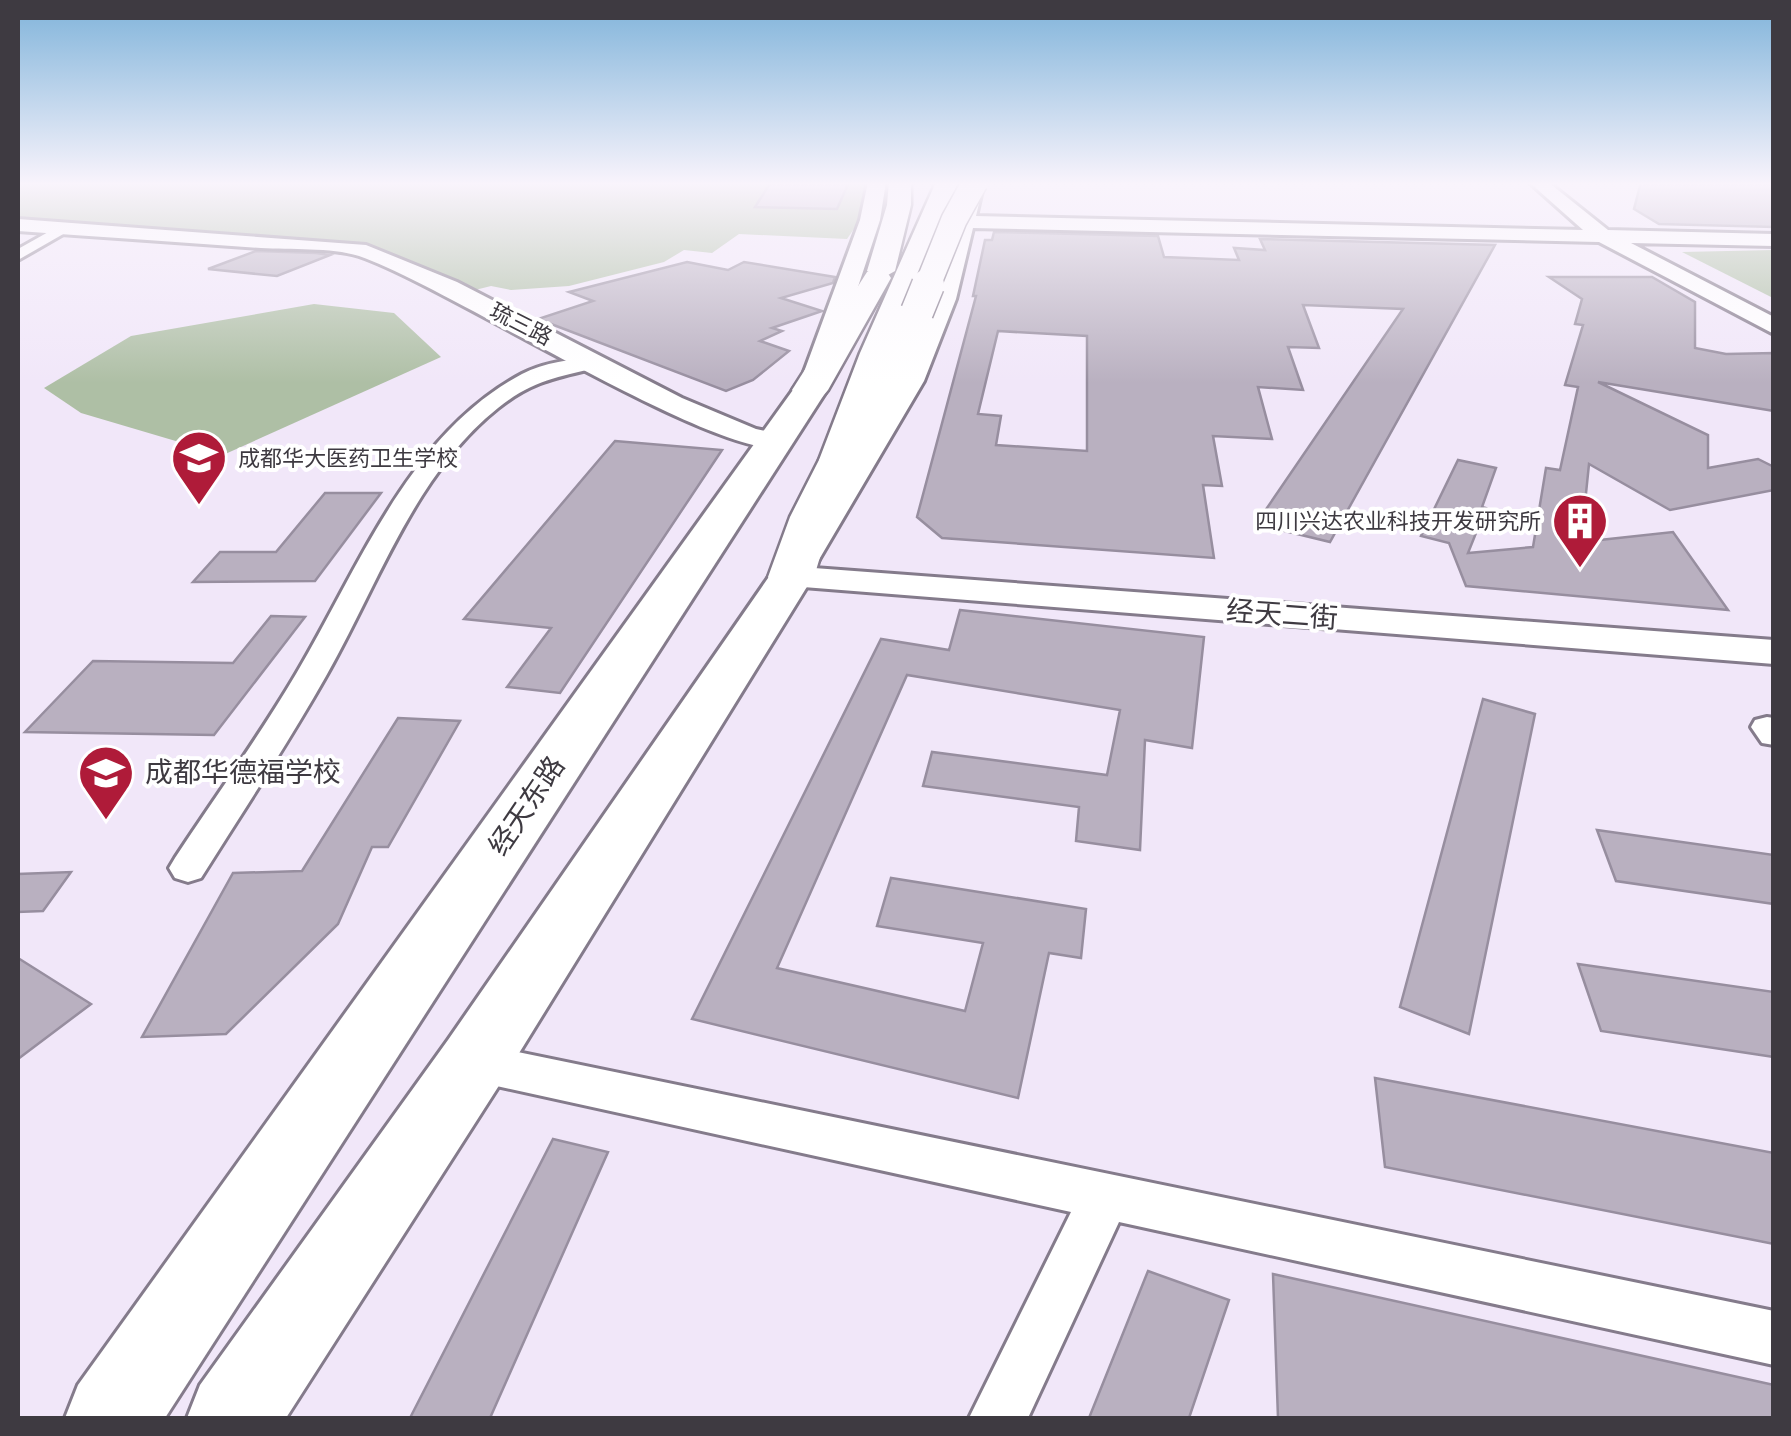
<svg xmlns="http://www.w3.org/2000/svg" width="1791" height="1436" font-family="Signika,'Noto Sans SC',sans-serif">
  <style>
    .green { fill: #aebfa5 }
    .building { fill: #b9b0c0; stroke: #978e9f; stroke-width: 2.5; fill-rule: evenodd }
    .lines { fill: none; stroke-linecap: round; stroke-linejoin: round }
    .minor-casing { stroke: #847b8b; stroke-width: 6 }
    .tertiary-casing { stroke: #847b8b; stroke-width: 6 }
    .primary-casing { stroke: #847b8b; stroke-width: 6 }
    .trunk-casing { stroke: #847b8b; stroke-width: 5 }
    .motorway-casing { stroke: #847b8b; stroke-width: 5 }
    .minor { fill: #fff; fill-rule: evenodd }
    .tertiary { fill: #fff; fill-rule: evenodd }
    .primary { fill: #fff; fill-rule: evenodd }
    .trunk { fill: #fff; fill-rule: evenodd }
    .motorway { fill: #fff; fill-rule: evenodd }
    .motorway-bridge-far1-casing { stroke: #847b8b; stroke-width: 28; stroke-linecap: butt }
    .motorway-bridge-casing { stroke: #847b8b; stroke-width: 35; stroke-linecap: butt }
    .motorway-bridge-far1 { stroke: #fff; stroke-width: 25 }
    .motorway-bridge { stroke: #fff; stroke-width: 32 }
    .labels { text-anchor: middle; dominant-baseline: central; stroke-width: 8; stroke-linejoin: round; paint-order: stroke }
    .far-street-label { font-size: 22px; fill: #3e3a41; stroke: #fff }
    .far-poi-label { font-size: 22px; fill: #3e3a41; stroke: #fff; text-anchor: start }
    .street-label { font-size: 28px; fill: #3e3a41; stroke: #fff }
    .poi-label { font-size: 28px; fill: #3e3a41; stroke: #fff; text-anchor: start }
  </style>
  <rect width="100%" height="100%" fill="#f1e7f9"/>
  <g class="green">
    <path d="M18 182H886L847 239 739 234 712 253 684 250 664 262 569 286 511 290 491 286 471 291 379 248 18 222Z"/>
    <path d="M1773 250V298L1682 252Z"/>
    <path d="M314 304 394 313 441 357 223 455 81 413 44 388 131 336Z"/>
  </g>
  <g class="building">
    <path d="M771 182H849L837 209 755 207Z"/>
    <path d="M1641 182H1774V227L1659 224 1634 209Z"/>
    <path d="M994 232 1158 236 1164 257 1239 260 1234 248 1265 250 1260 239 1495 245 1330 542 1256 524 1403 309 1303 305 1319 348 1288 347 1303 390 1258 387 1272 439 1213 436 1222 486 1203 485 1214 558 942 538 917 517 976 296H973L985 240H992ZM998 331 1087 336V451L996 445 1001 416 978 414Z"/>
    <path d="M256 251 316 253 330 255 277 276 208 269Z"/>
    <path d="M687 262 728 270 744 262 835 277 833 283 781 298 822 311 772 328 782 331 760 341 789 351 753 380 726 391 538 319 593 301 569 292Z"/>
    <path d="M1549 277H1652L1695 302V348L1726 354 1774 353V411L1598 382 1708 435V468L1758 459 1774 467V490L1670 510 1589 464 1581 542 1673 532 1728 610 1466 586 1449 543 1421 536 1458 460 1496 468 1482 507 1486 508 1468 553 1533 547 1546 468 1560 470 1578 387 1565 385 1583 325 1575 324 1582 299Z"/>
    <path d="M615 441 722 450 560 693 507 687 551 628 464 619Z"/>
    <path d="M325 493H381L315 581 193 582 220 552H276Z"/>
    <path d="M960 610 1204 637 1192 748 1145 740 1140 850 1076 841 1079 807 923 786 932 752 1107 775 1120 710 907 675 777 968 965 1011 983 943 877 926 891 878 1086 909 1081 958 1049 953 1018 1098 692 1019 881 639 949 650Z"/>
    <path d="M271 616 305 617 214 735 25 732 93 661 233 663Z"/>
    <path d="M1483 699 1535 714 1469 1034 1400 1007Z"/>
    <path d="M398 718 460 721 388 847H372L338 924 226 1034 142 1037 233 873 302 871Z"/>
    <path d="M1597 830 1774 855V904L1616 881Z"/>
    <path d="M71 872 43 911 18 912V874Z"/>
    <path d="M18 958 91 1004 18 1059Z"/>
    <path d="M1578 964 1774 992V1057L1601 1031Z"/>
    <path d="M1375 1078 1774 1153V1244L1385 1167Z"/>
    <path d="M553 1139 608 1152 490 1418H410Z"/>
    <path d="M1148 1271 1229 1300 1189 1418H1089Z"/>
    <path d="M1273 1274 1774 1385V1418H1278Z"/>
  </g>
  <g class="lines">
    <g class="minor-casing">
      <g id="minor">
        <path d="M59 226 72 229 18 260V249Z"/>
        <path d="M596 356 606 362 603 366C560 377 534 379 498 408 414 475 378 585 326 676 287 745 243 811 201 878L188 882 175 878 169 868 175 858C215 797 259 737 296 674 359 568 408 435 522 374 544 362 572 360 596 356Z"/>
        <path d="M1767 717 1774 718V745L1762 743 1751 727 1755 720Z"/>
        <path d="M474 1043 1774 1311V1365L1119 1222 1028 1418H969L1071 1212 474 1081 458 1076 452 1062 458 1048Z"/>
      </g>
    </g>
    <g class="tertiary-casing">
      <g id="tertiary">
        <path d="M868 182H886L880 220 830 372 817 380 808 378 804 372 860 220Z"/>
        <path d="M966 182H984L976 216 1583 230 1529 182H1548L1608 230 1774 234V246L1631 243 1774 317V334L1599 242 973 228 956 299 924 381 814 568 1774 640V664L778 585 773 577 898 381 934 299Z"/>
        <path d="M18 219 366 245 457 282 682 398 756 429 785 435 790 441 785 447C721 463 445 285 359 256 330 247 291 250 261 248 180 242 99 237 18 231Z"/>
      </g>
    </g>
    <g class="primary-casing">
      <g id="primary">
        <path d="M810 380 822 383 827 390 165 1418H65L78 1385 798 383Z"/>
        <path d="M791 564 807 568 813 577 500 1084 286 1418H187L200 1385 448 1040 775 568Z"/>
      </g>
    </g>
    <g class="trunk-casing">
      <g id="trunk">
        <path d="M936 182H958L892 353 859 460 832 517 814 577 807 587 791 591 775 587 768 577 790 517 819 460 860 353Z"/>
        <path d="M877 269 887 272 891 278 828 390 822 397 810 401 798 397 792 390 867 272Z"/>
      </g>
    </g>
    <g class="motorway-casing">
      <g id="motorway">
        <path d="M889 182H911V205L895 271 881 279 867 271 887 205Z"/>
        <path d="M917 303 928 306 932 312 906 378 853 468 839 472 825 468 819 460 872 378 902 312 906 306Z"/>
      </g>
    </g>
    <use href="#minor" class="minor"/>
    <use href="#tertiary" class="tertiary"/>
    <use href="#primary" class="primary"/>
    <use href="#trunk" class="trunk"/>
    <use href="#motorway" class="motorway"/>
    <g class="motorway-bridge-far1-casing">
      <path id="motorway-bridge-far1" d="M927 287 954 220 975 182"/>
    </g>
    <g class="motorway-bridge-casing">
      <path id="motorway-bridge" d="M917 312 928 285"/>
    </g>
    <use href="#motorway-bridge-far1" class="motorway-bridge-far1"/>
    <use href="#motorway-bridge" class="motorway-bridge"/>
  </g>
  <linearGradient id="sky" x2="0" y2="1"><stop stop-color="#7fb3da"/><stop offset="0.48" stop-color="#f9f4fc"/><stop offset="1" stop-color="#f9f4fc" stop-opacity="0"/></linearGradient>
  <rect width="1791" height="383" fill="url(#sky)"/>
  <defs>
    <g id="university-pin" transform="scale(2.875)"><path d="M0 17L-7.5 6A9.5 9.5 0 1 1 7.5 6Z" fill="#af1b39" stroke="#fff"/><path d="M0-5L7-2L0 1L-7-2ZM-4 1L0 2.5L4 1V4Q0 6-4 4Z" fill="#fff"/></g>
    <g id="building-pin" transform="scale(2.875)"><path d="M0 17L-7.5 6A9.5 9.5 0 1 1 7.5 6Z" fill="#af1b39" stroke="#fff"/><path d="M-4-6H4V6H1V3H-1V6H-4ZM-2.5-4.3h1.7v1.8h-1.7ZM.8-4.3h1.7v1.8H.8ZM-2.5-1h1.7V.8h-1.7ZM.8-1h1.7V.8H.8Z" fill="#fff"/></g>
    <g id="school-pin" transform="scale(2.875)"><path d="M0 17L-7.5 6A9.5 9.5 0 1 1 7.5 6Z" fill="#af1b39" stroke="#fff"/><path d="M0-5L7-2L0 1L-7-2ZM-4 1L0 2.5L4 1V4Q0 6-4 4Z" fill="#fff"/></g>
  </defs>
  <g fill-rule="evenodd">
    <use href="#university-pin" x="199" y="458"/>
    <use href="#building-pin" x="1580" y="521"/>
    <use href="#school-pin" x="106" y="773"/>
  </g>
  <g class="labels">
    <g class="far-street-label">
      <text transform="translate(521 324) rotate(27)">琉三路</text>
    </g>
    <g class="far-poi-label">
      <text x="238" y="458">成都华大医药卫生学校</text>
      <text x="1541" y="521" text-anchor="end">四川兴达农业科技开发研究所</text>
    </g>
    <g class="street-label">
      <text transform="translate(1282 615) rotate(4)">经天二街</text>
      <text transform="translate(527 806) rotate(-56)">经天东路</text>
    </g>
    <g class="poi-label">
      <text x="145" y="773">成都华德福学校</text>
    </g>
  </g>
  <rect width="1791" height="1436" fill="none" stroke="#3e3a41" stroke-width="40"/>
</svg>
